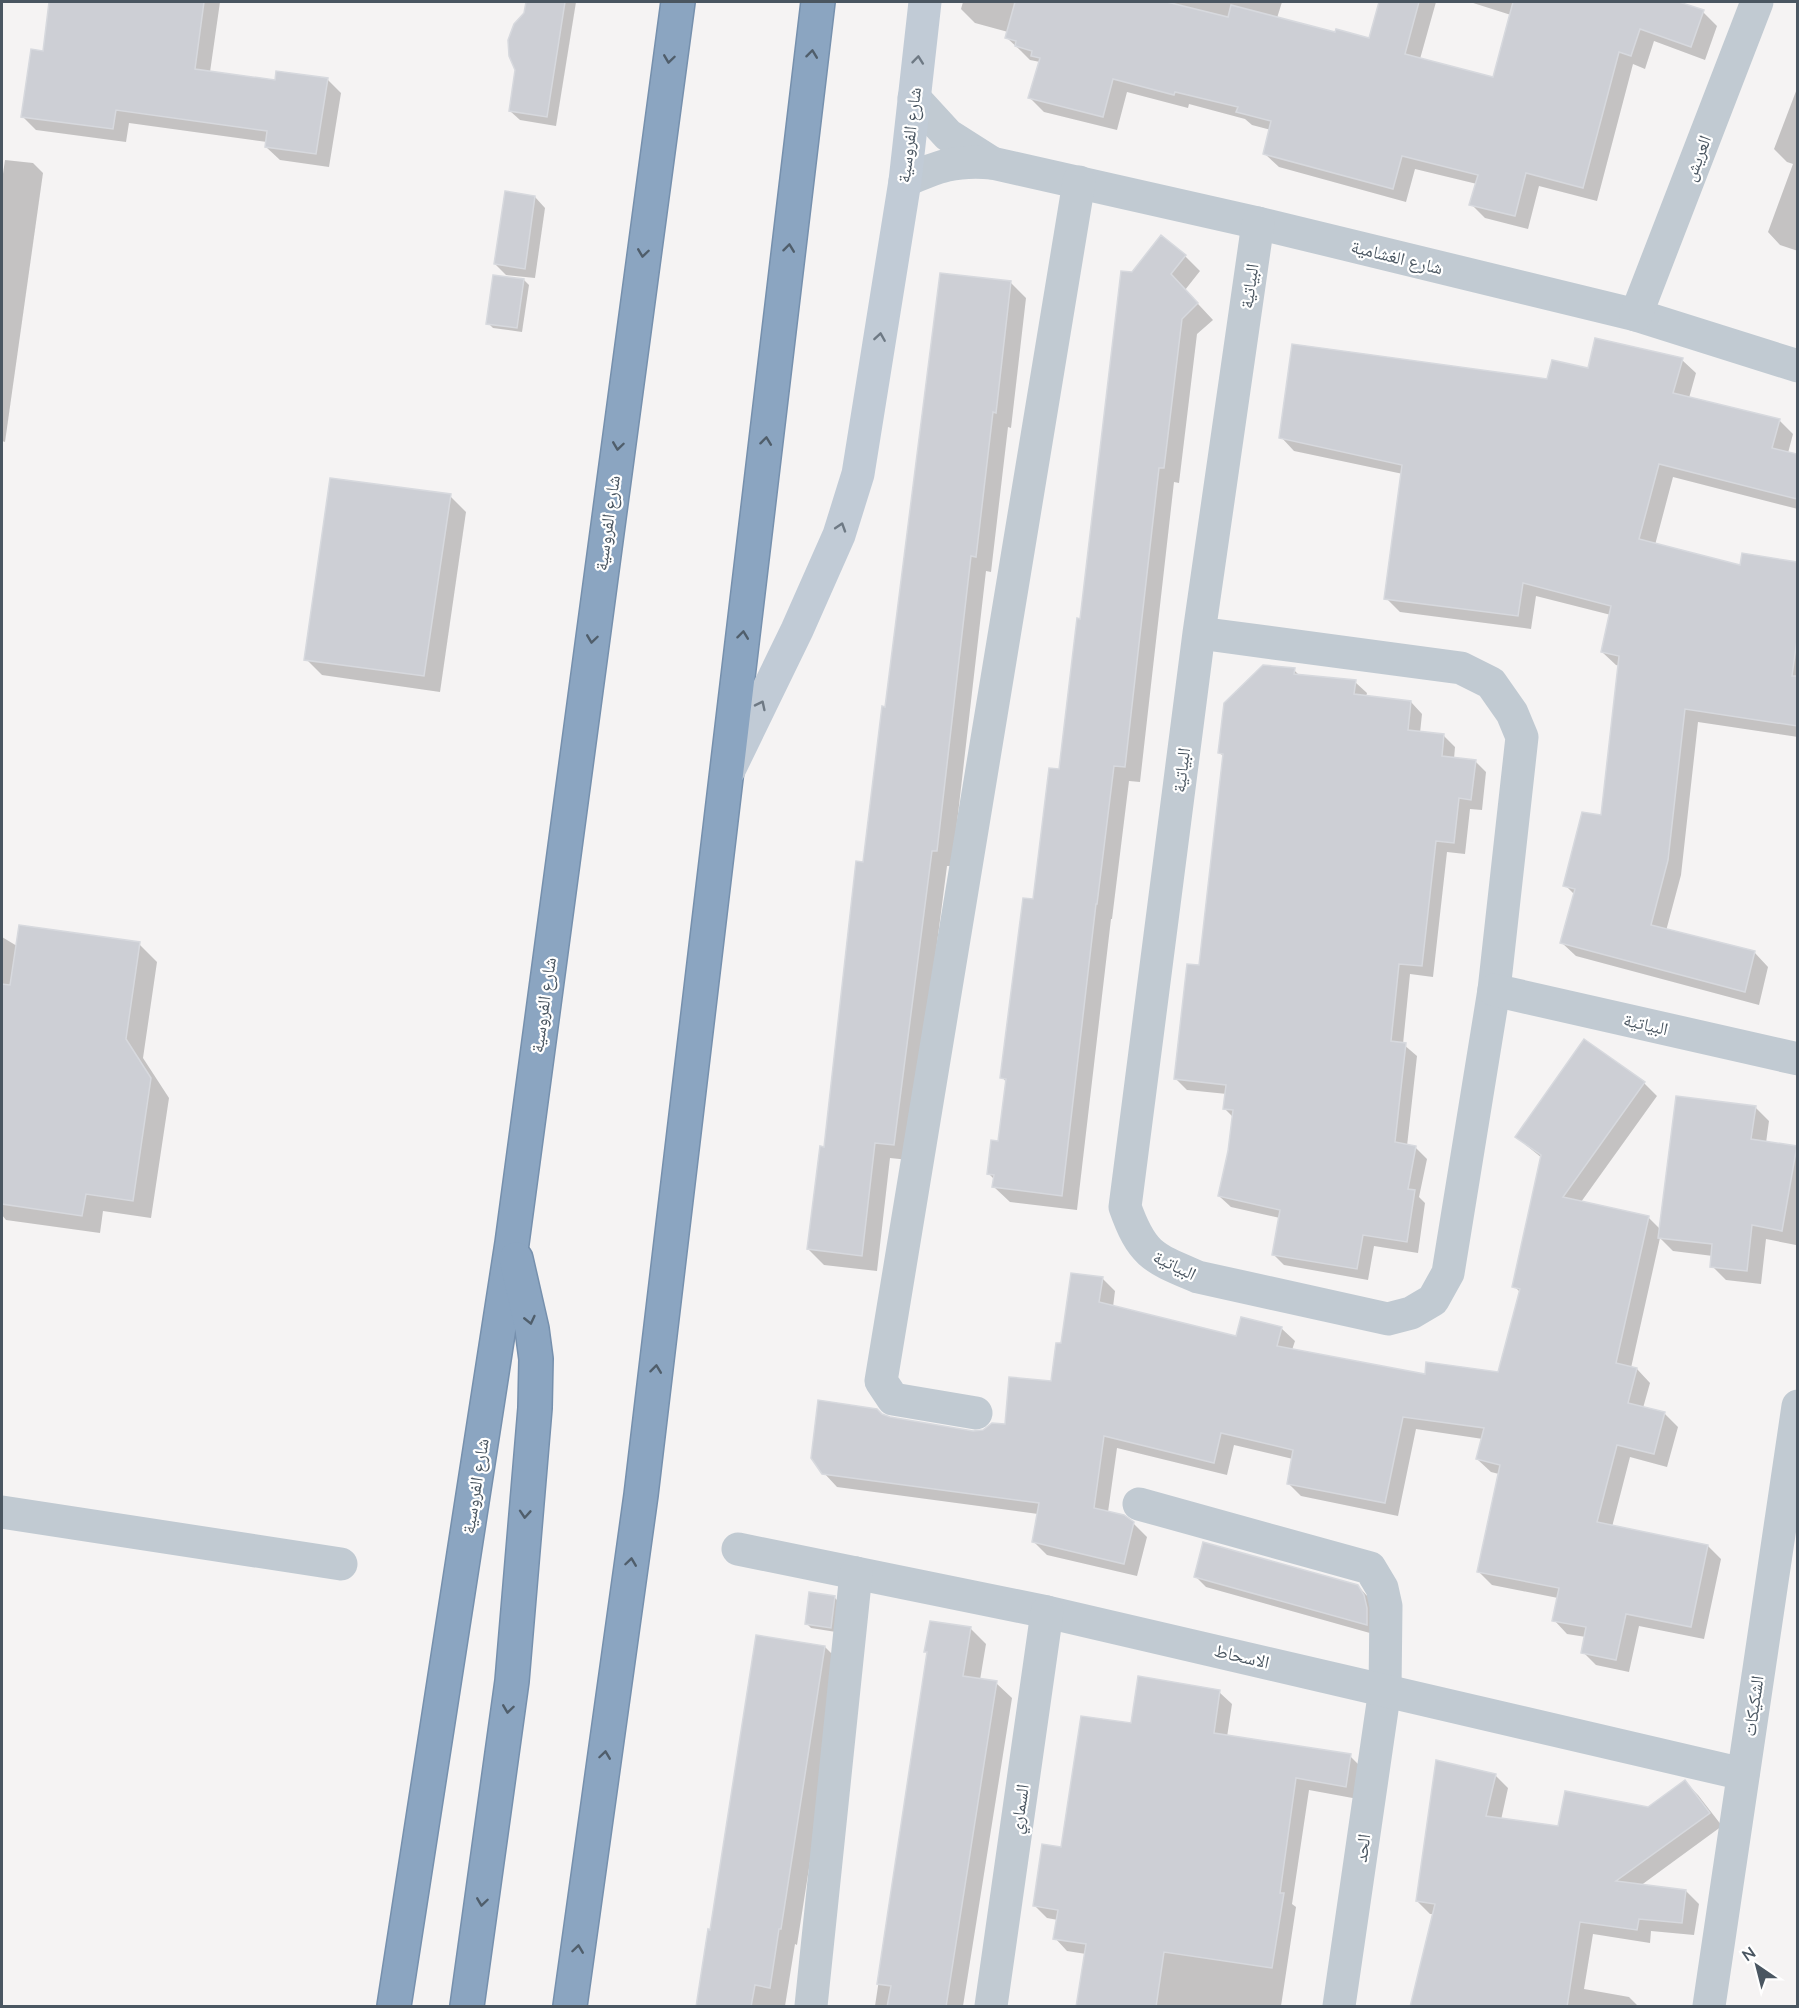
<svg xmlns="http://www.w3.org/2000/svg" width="1799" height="2008" font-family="Mulish,'Noto Naskh Arabic',sans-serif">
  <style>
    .shadow { fill: #0003 }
    .building { fill: #cdcfd5; stroke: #d7d9de; stroke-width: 1.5 }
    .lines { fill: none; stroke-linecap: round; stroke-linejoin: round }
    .highway-casing { stroke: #7690ad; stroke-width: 36 }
    .street { stroke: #c1cad2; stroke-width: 33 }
    .secondary { stroke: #c1cbd6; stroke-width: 33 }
    .highway { stroke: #8ba5c1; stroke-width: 33 }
    .oneway { stroke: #505e6b }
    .oneway2 { stroke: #6e7984 }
    .labels { text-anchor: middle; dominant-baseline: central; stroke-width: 4.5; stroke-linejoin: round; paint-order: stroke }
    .street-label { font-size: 18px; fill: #4a5661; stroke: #fff }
  </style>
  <rect width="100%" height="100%" fill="#f5f3f3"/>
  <g class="shadow">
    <path d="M51 2H220L210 72 276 82 327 79 341 93 329 167 280 160 266 147 267 142 129 123 126 142 36 130 22 116 44 53Z"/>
    <path d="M527 2H576L556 126 520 120 510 111Z"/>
    <path d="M963 2H1282L1277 18 1336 34 1370 39 1381 2H1436L1420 59 1494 79 1511 15 1470 2H1665L1669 3 1675 2 1703 12 1717 26 1705 60 1654 41 1645 69 1633 64 1597 201 1539 186 1528 229 1485 218 1471 204 1477 184 1415 169 1406 202 1279 167 1265 154 1271 130 1252 125 1245 119 1189 104 1188 108 1127 92 1117 130 1044 112 1030 98 1040 62 1030 60 1021 51 1007 38 1008 32 975 23 961 9Z"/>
    <path d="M1798 86V251L1780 245 1768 232 1793 164 1787 162 1774 149Z"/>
    <path d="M5 160 33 163 43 173 5 442 2 441V181Z"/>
    <path d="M535 197 545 208 535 278 506 275 495 264Z"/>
    <path d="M1185 256 1200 271 1185 290 1213 320 1197 334 1179 483 1174 482 1140 782 1129 781 1112 919H1111L1077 1210 1010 1202 994 1187 995 1180 989 1174 1000 1143 1007 1083 1002 1077 1061 771 1133 274Z"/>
    <path d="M524 280 529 285 522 332 493 328 488 323Z"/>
    <path d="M1010 282 1026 298 1011 428 1008 427 991 572 986 571 952 866H947L909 1160 890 1158 877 1271 824 1265 808 1249 825 1148 887 708Z"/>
    <path d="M1682 360 1696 373 1689 398 1779 420 1793 434 1788 453 1798 455V509L1673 477 1655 545 1741 567 1743 555 1798 563V737L1698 722 1681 875 1666 931 1755 953 1768 967 1759 1005 1576 956 1562 943 1575 895 1565 885 1603 817 1619 666 1616 665 1602 652 1611 615 1536 596 1531 629 1400 612 1386 598 1403 474 1294 451 1281 437 1589 370Z"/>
    <path d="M450 496 466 512 440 692 322 675 306 659Z"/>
    <path d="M1294 670 1300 676 1355 682 1367 693 1366 697 1411 702 1422 714 1420 733 1444 736 1455 747 1454 759 1475 761 1486 772 1482 810 1470 809 1465 854 1447 852 1433 977 1410 974 1403 1044 1417 1056 1407 1146 1415 1147 1427 1159 1419 1197 1425 1203 1418 1253 1374 1246 1368 1280 1284 1265 1273 1254 1280 1218 1231 1207 1219 1196 1230 1151 1234 1118 1225 1109 1227 1094 1187 1090 1176 1079 1200 967 1225 758 1220 753Z"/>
    <path d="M2 937 17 946 139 944 157 962 143 1058 169 1098 151 1218 103 1211 100 1233 6 1220 2 1215Z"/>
    <path d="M1644 1083 1657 1096 1581 1202 1648 1217 1660 1229 1755 1107 1769 1121 1766 1143 1798 1148V1236L1796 1245 1766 1239 1761 1284 1726 1280 1712 1266 1713 1256 1673 1251 1660 1238 1631 1368 1637 1369 1650 1383 1643 1408 1665 1414 1678 1427 1667 1467 1630 1457 1612 1527 1708 1546 1721 1559 1704 1639 1639 1626 1629 1672 1596 1665 1583 1652 1586 1637 1567 1634 1554 1620 1558 1598 1492 1585 1479 1572 1499 1474 1491 1472 1477 1459 1483 1439 1416 1429 1398 1516 1301 1496 1288 1483 1293 1459 1234 1445 1227 1475 1117 1448 1108 1512 1133 1523 1147 1537 1137 1576 1047 1555 1034 1542 1038 1514 837 1487 824 1473 882 1416 973 1433 1007 1426 1052 1382 1062 1345 1102 1278 1115 1291 1113 1307 1237 1338 1281 1328 1295 1341 1292 1350 1426 1376 1500 1374 1521 1293 1514 1286 1542 1158 1516 1137Z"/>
    <path d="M1195 1576 1358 1586 1369 1598 1377 1635 1206 1587Z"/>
    <path d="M834 1597 839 1602 836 1632 811 1628 806 1623Z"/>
    <path d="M970 1628 986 1644 980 1680 996 1683 1012 1698 963 2006H875L928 1654 926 1651Z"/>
    <path d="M825 1647 841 1663 797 1945 795 1944 785 2006H698L712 1931Z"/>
    <path d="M1219 1692 1232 1704 1227 1737 1350 1756 1363 1769 1358 1799 1309 1790 1292 1904 1296 1907 1281 2006H1078L1086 1954 1067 1951 1055 1938 1058 1920 1047 1918 1034 1905 1062 1848 1132 1725Z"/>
    <path d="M1495 1775 1508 1788 1501 1820 1559 1828 1648 1809 1685 1782 1698 1795 1722 1826 1640 1886 1686 1891 1699 1904 1694 1935 1651 1931 1650 1943 1593 1934 1584 1989 1629 1997 1638 2006H1411L1434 1914H1430L1417 1901Z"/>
  </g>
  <g class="building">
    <path d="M49 2H204L195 69 275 80 276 71 328 78 316 154 265 147 267 131 116 110 113 129 21 117 31 49 43 51Z"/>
    <path d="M526 2H565L547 117 509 111 515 70 509 56 508 40 514 24 524 13Z"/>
    <path d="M1015 2H1167L1228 17 1231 5 1335 32 1336 29 1369 38 1379 2H1419L1405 54 1493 77 1513 2H1679L1704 10 1691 47 1640 29 1631 56 1619 52 1583 188 1526 173 1515 216 1469 205 1478 175 1402 156 1393 189 1263 154 1271 121 1236 112 1238 107 1175 92 1174 95 1113 79 1103 117 1028 98 1040 58 1031 56 1032 51 1015 46 1016 41 1005 38Z"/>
    <path d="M505 191 535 196 525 269 494 264Z"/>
    <path d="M1161 235 1186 255 1171 274 1198 303 1182 319 1164 468H1159L1125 767 1114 766 1097 904H1096L1062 1196 992 1187 994 1175 987 1174 991 1140 998 1141 1006 1079 1000 1078 1023 898 1033 899 1049 768 1059 769 1077 618 1080 619 1121 271 1132 272Z"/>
    <path d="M940 273 1011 281 996 413 993 412 976 557 971 556 937 851H932L894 1145 875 1143 862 1256 807 1249 820 1146 824 1147 856 861 863 862 882 706 885 707Z"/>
    <path d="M493 275 524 279 517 328 486 324Z"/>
    <path d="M1595 338 1683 358 1673 393 1780 419 1772 448 1797 454V499L1659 464 1639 539 1740 565 1742 553 1797 562V640L1792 676H1797V726L1685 709 1668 860 1651 925 1755 951 1745 992 1560 943 1575 889 1563 886 1582 812 1601 815 1619 656 1601 652 1611 606 1523 583 1518 616 1384 599 1402 465 1279 438 1292 344 1547 379 1552 360 1588 368Z"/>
    <path d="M330 478 451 494 424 676 304 660Z"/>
    <path d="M1263 665 1295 668 1294 674 1356 680 1354 694 1411 701 1408 730 1444 734 1442 756 1476 760 1471 800 1459 798 1454 843 1436 841 1422 966 1399 964 1391 1041 1406 1043 1395 1142 1416 1146 1408 1189 1415 1190 1407 1242 1363 1235 1357 1269 1272 1255 1280 1210 1218 1196 1228 1151 1233 1110 1223 1109 1226 1085 1174 1079 1187 964 1199 965 1223 754 1218 753 1224 703Z"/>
    <path d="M19 925 140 942 126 1039 151 1078 133 1201 86 1194 82 1216 2 1204V984L10 985Z"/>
    <path d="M1584 1039 1645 1082 1563 1197 1649 1216 1616 1363 1637 1368 1628 1403 1665 1412 1654 1454 1617 1445 1597 1522 1708 1545 1691 1627 1626 1614 1616 1660 1581 1653 1586 1627 1552 1621 1559 1588 1477 1572 1500 1465 1476 1459 1484 1428 1403 1417 1385 1503 1287 1484 1293 1450 1221 1433 1214 1463 1104 1436 1094 1508 1124 1515 1134 1522 1124 1564 1032 1542 1039 1503 822 1474 811 1458 818 1400 877 1409 882 1414 890 1417 973 1431 983 1430 992 1423 1005 1424 1009 1377 1051 1381 1056 1343H1061L1071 1273 1103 1277 1099 1302 1236 1336 1241 1317 1282 1327 1277 1346 1425 1374 1426 1362 1498 1372 1520 1289 1512 1287 1541 1155 1515 1137Z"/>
    <path d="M1676 1096 1756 1106 1751 1139 1797 1146 1782 1231 1752 1225 1747 1271 1710 1267 1712 1244 1658 1238Z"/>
    <path d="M1203 1542 1358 1585 1364 1595 1367 1608V1625L1194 1577Z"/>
    <path d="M809 1592 835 1596 831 1628 805 1624Z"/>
    <path d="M930 1621 971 1627 963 1676 997 1681 946 2007H887L891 1986 877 1984 927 1652H924Z"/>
    <path d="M756 1635 825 1646 781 1929H779L770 1988 755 1985 751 2007H696L708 1929 710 1930Z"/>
    <path d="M1138 1676 1220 1690 1214 1733 1351 1754 1346 1787 1296 1778 1280 1893H1284L1272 1968 1164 1952 1156 2007H1076L1086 1944 1053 1939 1058 1910 1033 1906 1042 1844 1061 1847 1081 1716 1131 1723Z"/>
    <path d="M1436 1760 1496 1774 1486 1816 1558 1826 1565 1791 1648 1807 1685 1780 1710 1813 1616 1881 1686 1890 1682 1923 1639 1919 1637 1930 1580 1922 1567 2007H1410L1435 1904 1416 1901Z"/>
  </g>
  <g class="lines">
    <g class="highway-casing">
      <g id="highway">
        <path d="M394 2006 512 1243 678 2"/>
        <path d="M467 2006 512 1681 535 1408 536 1359 532 1329 516 1259"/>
        <path d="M570 2006 641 1495 818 2"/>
      </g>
    </g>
    <g class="street">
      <path d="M914 98 948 135 992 163"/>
      <path d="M905 181C938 166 955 160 992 163L1258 223 1636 315 1798 366"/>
      <path d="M1636 315 1757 2"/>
      <path d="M1199 633 1461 668 1491 683 1512 713 1522 737 1494 990 1448 1273 1433 1300 1411 1313 1388 1319 1198 1277C1153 1258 1142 1255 1125 1207L1199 633 1258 223"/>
      <path d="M1494 990 1798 1059"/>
      <path d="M976 1413 893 1399 881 1381 1079 182"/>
      <path d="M1139 1504 1370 1568 1382 1588 1386 1606 1385 1689 1339 2006"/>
      <path d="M2 1512 341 1564"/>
      <path d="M738 1549 1047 1612 1743 1774"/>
      <path d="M811 2006 856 1573"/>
      <path d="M991 2006 1047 1612"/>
      <path d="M1709 2006 1798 1406"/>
    </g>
    <path class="secondary" d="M729 770 797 630 839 535 858 474 905 181 925 2"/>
    <use href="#highway" class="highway"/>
  </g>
  <defs><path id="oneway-chevron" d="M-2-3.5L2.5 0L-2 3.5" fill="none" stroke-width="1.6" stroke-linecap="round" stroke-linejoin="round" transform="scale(1.5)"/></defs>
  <g class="oneway">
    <use href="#oneway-chevron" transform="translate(812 54) rotate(-83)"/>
    <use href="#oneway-chevron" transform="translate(669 59) rotate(98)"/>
    <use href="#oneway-chevron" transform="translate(789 248) rotate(-83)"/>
    <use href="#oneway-chevron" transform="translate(643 253) rotate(98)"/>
    <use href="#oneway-chevron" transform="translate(766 441) rotate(-83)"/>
    <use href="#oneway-chevron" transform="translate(618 446) rotate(98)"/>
    <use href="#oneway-chevron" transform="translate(743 635) rotate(-83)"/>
    <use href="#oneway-chevron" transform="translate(592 639) rotate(98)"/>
    <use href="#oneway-chevron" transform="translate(530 1320) rotate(77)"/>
    <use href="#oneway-chevron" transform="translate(656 1369) rotate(-83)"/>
    <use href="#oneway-chevron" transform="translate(525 1514) rotate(94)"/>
    <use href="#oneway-chevron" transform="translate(631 1562) rotate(-82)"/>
    <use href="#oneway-chevron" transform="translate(508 1709) rotate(98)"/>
    <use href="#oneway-chevron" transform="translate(605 1755) rotate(-82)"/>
    <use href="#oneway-chevron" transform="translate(482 1902) rotate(98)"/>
    <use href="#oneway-chevron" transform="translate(578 1949) rotate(-82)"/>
  </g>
  <g class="oneway2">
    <use href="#oneway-chevron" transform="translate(918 60) rotate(-84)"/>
    <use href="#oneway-chevron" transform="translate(880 337) rotate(-81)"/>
    <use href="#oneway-chevron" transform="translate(841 527) rotate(-72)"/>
    <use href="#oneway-chevron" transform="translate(761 705) rotate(-64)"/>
  </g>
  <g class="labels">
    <g class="street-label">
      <text transform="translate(909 135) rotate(-83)">شارع الفروسية</text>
      <text transform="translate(1697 158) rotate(-69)">العريش</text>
      <text transform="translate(1397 257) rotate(14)">شارع الغشامية</text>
      <text transform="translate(1249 286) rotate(-82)">البياتية</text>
      <text transform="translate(607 523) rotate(-82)">شارع الفروسية</text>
      <text transform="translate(1181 770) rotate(-83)">البياتية</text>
      <text transform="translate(543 1005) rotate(-82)">شارع الفروسية</text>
      <text transform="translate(1646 1024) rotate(13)">البياتية</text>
      <text transform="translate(1175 1265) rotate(26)">البياتية</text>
      <text transform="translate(475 1486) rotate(-81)">شارع الفروسية</text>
      <text transform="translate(1242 1656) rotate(13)">الاسحاط</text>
      <text transform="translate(1753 1706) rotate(-82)">الشكيكات</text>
      <text transform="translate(1019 1809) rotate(-82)">السماري</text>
      <text transform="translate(1362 1848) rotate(-82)">الحد</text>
    </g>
  </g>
  <rect width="1799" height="2008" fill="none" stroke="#4a5661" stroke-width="6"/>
  <g transform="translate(1757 1966) rotate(325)" stroke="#ffffff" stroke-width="4.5" paint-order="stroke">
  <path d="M0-4.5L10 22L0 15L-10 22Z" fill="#4a5661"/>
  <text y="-9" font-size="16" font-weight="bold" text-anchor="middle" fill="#4a5661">N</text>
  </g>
</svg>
